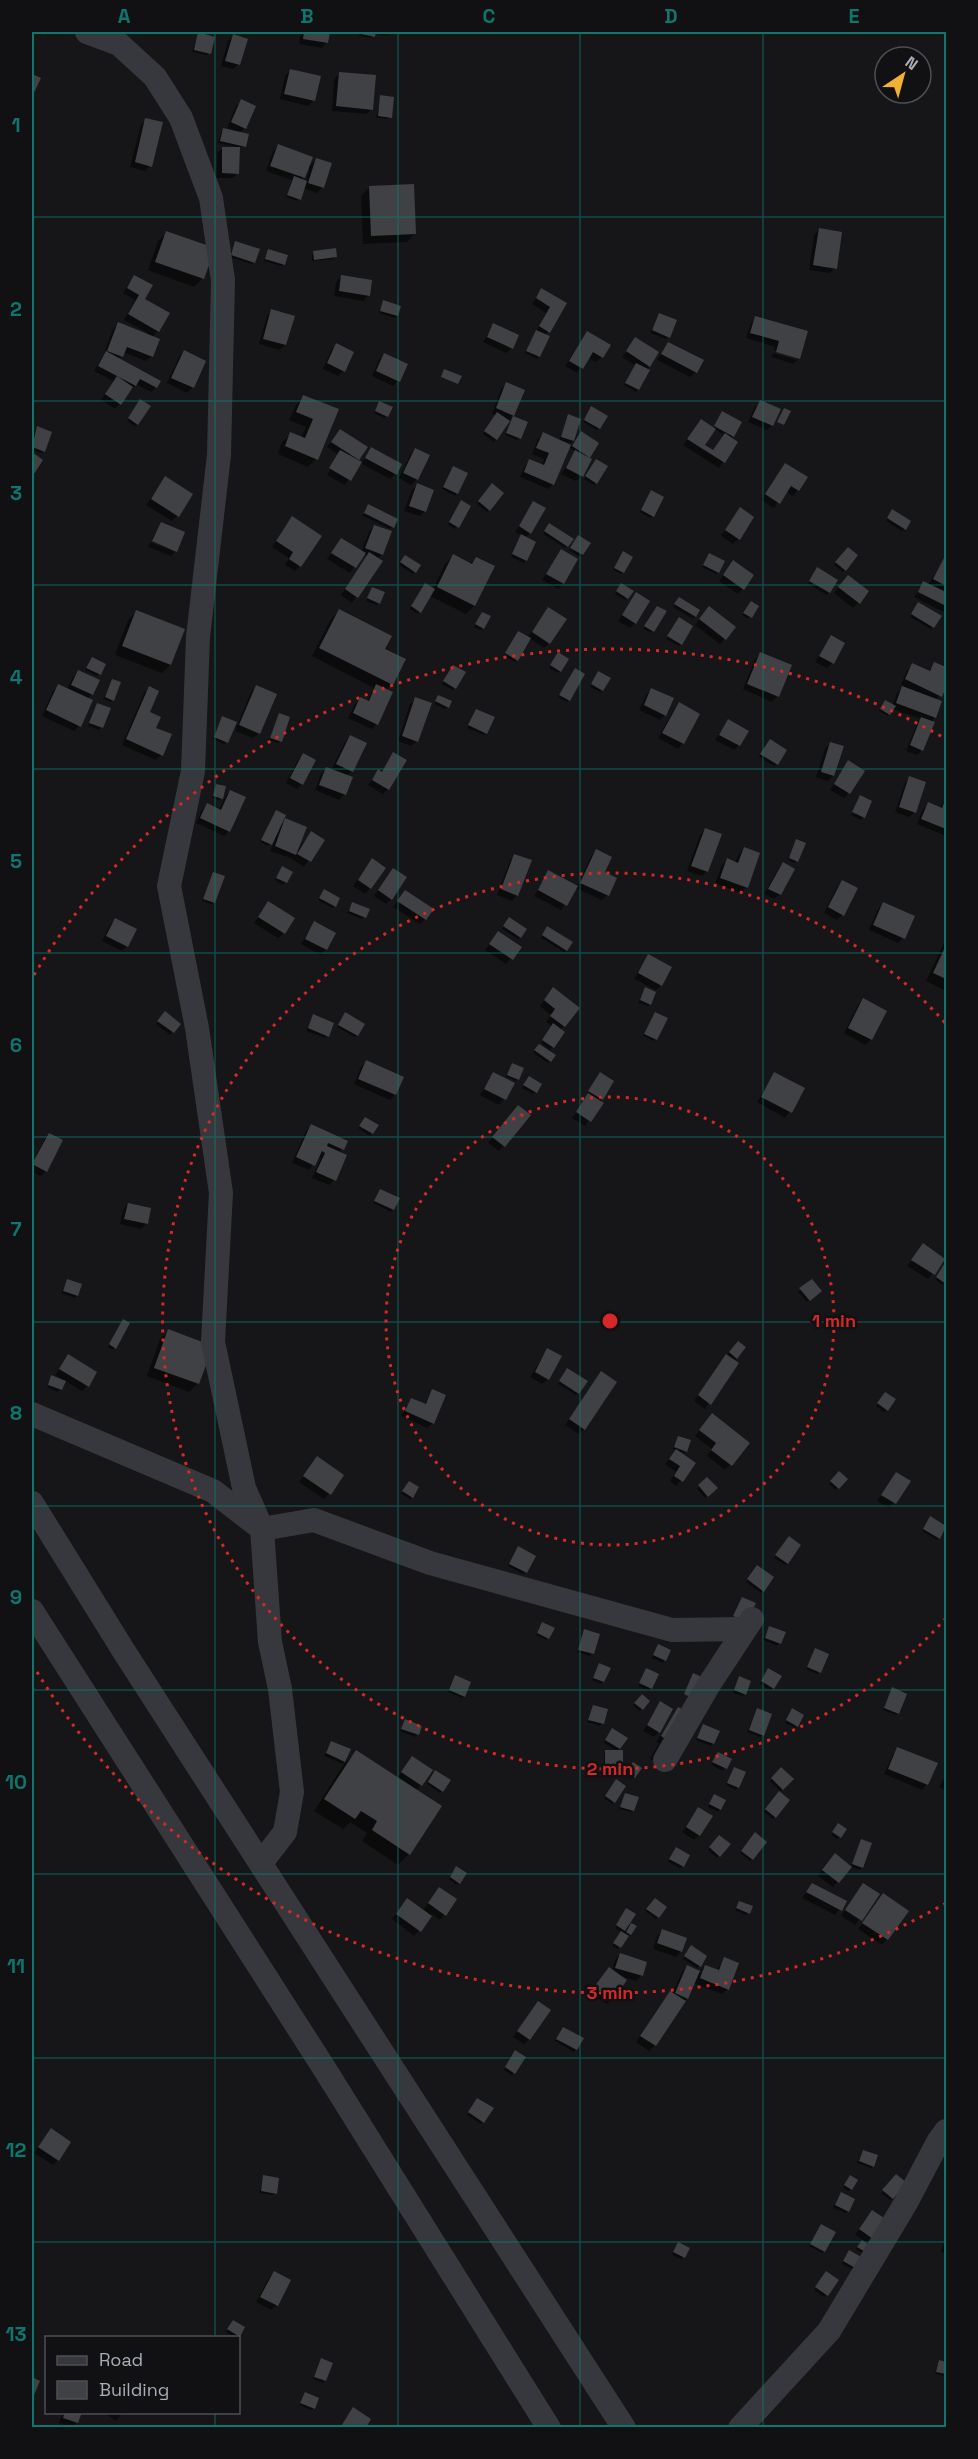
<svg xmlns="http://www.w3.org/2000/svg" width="978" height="2459" font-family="'Space Grotesk',sans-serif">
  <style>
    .shadow { fill: #0007; fill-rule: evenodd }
    .building { fill: #404145 }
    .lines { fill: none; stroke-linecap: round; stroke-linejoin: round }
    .minor { stroke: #37383d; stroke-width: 24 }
    .grid { fill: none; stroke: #0f766e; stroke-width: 1.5; stroke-opacity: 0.55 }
    .ring { fill: none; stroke: #d62828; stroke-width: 3; stroke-dasharray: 3 6 }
    .centre { fill: #d62828; stroke: #111113; stroke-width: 3 }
    .ring-label { font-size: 18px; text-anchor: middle; font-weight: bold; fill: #d62828; stroke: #111113; stroke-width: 5; stroke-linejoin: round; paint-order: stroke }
    .neatline { fill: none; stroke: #0f766e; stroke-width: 2 }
    .grid-label { font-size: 20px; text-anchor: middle; font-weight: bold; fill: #0f766e }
  </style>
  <rect width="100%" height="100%" fill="#161618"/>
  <g class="shadow">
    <path d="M301 32H329L327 42 322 48 299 44Z"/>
    <path d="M360 32H374L371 38 359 36Z"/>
    <path d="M377 32H391L388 36 377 35Z"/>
    <path d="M199 34 209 53 207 55 192 52Z"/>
    <path d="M233 36 239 64 233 69 221 66 228 41Z"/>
    <path d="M290 71 314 100 308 106 280 99 285 76Z"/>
    <path d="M340 73 372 109 366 114 332 111 334 79Z"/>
    <path d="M381 97 390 117 388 119 376 118Z"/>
    <path d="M241 101 245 128 239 133 245 146 239 147 238 173 233 178H217V153L223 148 236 147 218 143 221 132 223 130H233L227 128 236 106Z"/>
    <path d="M146 119 150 166 145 171 130 167 141 125Z"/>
    <path d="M279 146 311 158 301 180 306 182 309 169 307 168 316 160 323 187 317 193 303 188 297 201 286 197 292 180 266 171 273 151Z"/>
    <path d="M369 188 415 233 407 242 363 244 361 196Z"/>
    <path d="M819 230 835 268 830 273 809 270 814 235Z"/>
    <path d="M167 233 203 278 194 287 148 270 158 241Z"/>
    <path d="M235 243 254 262 252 264 229 257Z"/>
    <path d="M268 250 284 264 281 266 264 261Z"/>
    <path d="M314 252 335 257 333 259 312 261V255Z"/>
    <path d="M134 277 158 331 152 337V356L146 361 123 352 118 359 156 387 151 392 136 384 115 409 101 400 113 381 94 371 103 356 113 329 119 324 147 335 148 333 124 320 135 300 123 293Z"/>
    <path d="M341 277 368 296 363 301 334 296 336 282Z"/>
    <path d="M542 290 565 304 545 336 548 337 537 359 525 353 546 313 532 304Z"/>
    <path d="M383 302 397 315 395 318 379 313Z"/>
    <path d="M272 311 285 345 279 350 259 344 267 316Z"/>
    <path d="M659 314 668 337 666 339 650 333Z"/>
    <path d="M756 318 806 332 797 360V357L774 350 775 347 746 338 751 323Z"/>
    <path d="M494 325 512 348 506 353 483 342Z"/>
    <path d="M587 332 602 357 596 362 588 358 577 373 565 366Z"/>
    <path d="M636 339 649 366 636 392 624 385 635 365 622 357Z"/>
    <path d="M668 343 696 372 690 377 657 360Z"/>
    <path d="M337 345 343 371 338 376 323 369 331 350Z"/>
    <path d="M184 352 193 387 187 393 167 383 179 357Z"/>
    <path d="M773 353 797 360 793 364 772 357Z"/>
    <path d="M384 355 398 381 393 386 372 376 379 360Z"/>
    <path d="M507 384 513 415 494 442 483 434 496 415 492 414 501 389Z"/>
    <path d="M304 396 337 410 316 459 308 467 278 454 282 442 291 434 301 438 306 427 289 420 296 405Z"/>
    <path d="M760 402 772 425 767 430 748 422 755 407Z"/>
    <path d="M139 403 137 424 135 426 127 421Z"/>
    <path d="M380 403 387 416 384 418 374 413Z"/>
    <path d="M590 411 599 428 597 430 583 422Z"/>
    <path d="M720 415 733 436 731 439 736 442 719 468 683 445 701 421 713 429ZM714 429 725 435 712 451 703 446Z"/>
    <path d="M569 416 573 441 570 443 564 441 563 443 572 446 579 435 589 457 582 476 576 481 561 474 576 452 569 447 553 484 548 489 520 477 525 466 530 460 542 466 544 459 532 454 538 439 543 434 559 441Z"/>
    <path d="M513 417 520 438 517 440 505 435Z"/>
    <path d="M37 428 44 451 41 453 32 450V440Z"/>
    <path d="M340 431 366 447 357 461 361 464 371 449 400 465 395 474 390 479 360 463 345 485 327 475 339 455 327 447Z"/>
    <path d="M415 449 417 479 411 485 399 478 410 455Z"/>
    <path d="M595 463 596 483 594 485 584 479Z"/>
    <path d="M785 465 798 490 793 496 786 491 774 508 761 500Z"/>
    <path d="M451 470 466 474 455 496 442 489Z"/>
    <path d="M165 478 177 516 172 521 146 505Z"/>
    <path d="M417 485 425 511 420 516 404 511 412 490Z"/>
    <path d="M490 487 489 510 487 512 477 504Z"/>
    <path d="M649 494 653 516 650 518 640 512Z"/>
    <path d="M534 503 530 533 525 538 534 543 524 563 511 557 522 536 515 532Z"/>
    <path d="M459 504 469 507 455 529 448 525Z"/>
    <path d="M368 506 392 527 390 529 363 516Z"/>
    <path d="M740 509 738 539 733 544 721 536Z"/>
    <path d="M890 513 905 529 902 531 886 521Z"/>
    <path d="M161 523 176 550 152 539Z"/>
    <path d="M287 524 300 566 295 571 285 565 289 558 272 547Z"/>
    <path d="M374 526 382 554 377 559 381 561 352 603 341 595 367 556 363 555 350 573 327 559 341 540 361 552 369 532Z"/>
    <path d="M547 527 567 546 565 548 543 534Z"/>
    <path d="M576 540 588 544 580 557 569 550Z"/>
    <path d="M150 542 175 552 171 556 148 547Z"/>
    <path d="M848 549 845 570 843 572 834 565Z"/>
    <path d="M561 551 563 583 558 589 542 580Z"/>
    <path d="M622 555 623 572 621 574 613 570Z"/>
    <path d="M709 555 718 572 716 574 702 567Z"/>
    <path d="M453 556 470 564 476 558 493 567 474 606 466 614 430 596 418 614 410 609 423 587 433 589 445 564Z"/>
    <path d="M946 557V608L943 612 914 597 924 583 928 585Z"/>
    <path d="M403 559 415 572 413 574 399 565Z"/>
    <path d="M733 562 743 589 738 594 719 581Z"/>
    <path d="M815 571 836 580 827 595 808 584Z"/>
    <path d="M842 582 858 603 853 608 834 593Z"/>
    <path d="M619 587 627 598 625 600 615 594Z"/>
    <path d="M372 588 379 603 377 605 366 601Z"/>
    <path d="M636 594 635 623 630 628 618 621Z"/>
    <path d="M677 601 698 610 695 617 693 619 673 607Z"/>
    <path d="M749 605 757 607 748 619 742 615Z"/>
    <path d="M917 606 933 627 931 629 910 617Z"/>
    <path d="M549 609V643L544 648 529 638 515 662 504 656 516 635 527 638Z"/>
    <path d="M655 610 653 631 651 633 643 629Z"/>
    <path d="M339 611 383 649 404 660 392 684 386 690 377 724 372 729 348 718 355 704 361 698 367 701 374 688 312 656 331 619Z"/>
    <path d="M136 612 170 665 162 673 115 655 128 620Z"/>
    <path d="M704 613 734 628 720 644 695 625Z"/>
    <path d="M480 616 489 617 481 630 474 627Z"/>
    <path d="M677 621 681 644 679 646 666 639Z"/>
    <path d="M831 636 832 663 827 668 815 662Z"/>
    <path d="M761 653 777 696 772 702 743 689 755 659Z"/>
    <path d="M556 656 560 671 558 673 549 668Z"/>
    <path d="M90 661 100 674 97 676 85 670Z"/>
    <path d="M934 663 946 669V684L936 701 935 717 931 722 922 750 917 755 906 751 917 724 921 719 892 709 887 716 879 711 884 704 892 706 897 693 904 686 901 685 907 670 913 665 928 672Z"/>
    <path d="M451 669 455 688 453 690 442 684Z"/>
    <path d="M78 672 92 694 87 699 79 726 74 731 42 716 53 691 58 686 67 690 73 677Z"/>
    <path d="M573 672 569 700 567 702 558 697Z"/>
    <path d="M597 675 602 690 600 692 590 687Z"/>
    <path d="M112 681 113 700 111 702 103 699Z"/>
    <path d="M256 686 259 733 253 738 235 731 251 692Z"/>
    <path d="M150 688 148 713 161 755 156 760 122 745 144 693Z"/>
    <path d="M652 689 665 715 660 720 639 710 646 695Z"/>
    <path d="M438 696 448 707 445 709 434 704Z"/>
    <path d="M416 699 417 741 411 746 398 741 410 704Z"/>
    <path d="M97 704 102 727 99 730 88 726Z"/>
    <path d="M679 704 698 714 683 743 678 749 658 738 674 709Z"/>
    <path d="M476 710 486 733 484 735 467 728Z"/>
    <path d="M279 715 280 741 278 743 269 740Z"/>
    <path d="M221 720 226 742 224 744 213 739Z"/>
    <path d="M728 721 739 745 734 750 715 740Z"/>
    <path d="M350 737 352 771 347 776 344 794 339 800 315 790 321 774 326 768 331 770 345 742Z"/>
    <path d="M768 743 777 764 774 766 759 757Z"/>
    <path d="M830 743 842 747 833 776 827 781 816 777 825 749Z"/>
    <path d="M394 754 388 789 383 794 368 785 378 771 381 773Z"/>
    <path d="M303 755 302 784 297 789 286 783 298 760Z"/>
    <path d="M848 762 849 793 844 798 830 790Z"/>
    <path d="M910 777 915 812 909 817 895 812 905 783Z"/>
    <path d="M217 785 221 798 219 800 212 798Z"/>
    <path d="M230 791 229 831 224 836 196 823 202 810 207 805 219 810 225 797Z"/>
    <path d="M860 797 870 802 861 820 851 815Z"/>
    <path d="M946 797V836L917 824 923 809 928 804 940 809Z"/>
    <path d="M274 814 280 826 286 820 297 850 311 833 323 840 304 867 291 858 270 851 275 840 268 846 260 842Z"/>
    <path d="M705 830 707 871 702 876 687 871 700 835Z"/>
    <path d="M797 841V861L795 863 788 860Z"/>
    <path d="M744 848 758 854 746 887 741 893 715 883 722 865 727 860 735 863 739 854Z"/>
    <path d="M596 851 607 895 602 900 575 888 561 910 534 896 549 872 577 887 591 856Z"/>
    <path d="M515 855 517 895 512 901 497 895 510 861Z"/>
    <path d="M372 860 370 888 365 894 353 886Z"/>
    <path d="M783 864 780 894 774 899 764 894 778 869Z"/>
    <path d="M282 867 291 872 283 885 275 880Z"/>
    <path d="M393 870 391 899 386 904 374 896Z"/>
    <path d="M213 873 214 902 211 904 202 901Z"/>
    <path d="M842 882V915L837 920 824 913 837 887Z"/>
    <path d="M405 892 425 919 420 924 393 907Z"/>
    <path d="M322 893 335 906 332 908 318 900Z"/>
    <path d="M268 903 284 933 278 938 254 923Z"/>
    <path d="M353 904 364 917 362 919 347 913Z"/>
    <path d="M884 904 903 938 898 943 869 930 878 909Z"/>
    <path d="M115 920 127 946 122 951 102 941 110 925Z"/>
    <path d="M507 921 520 937 518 939 502 929Z"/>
    <path d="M314 923 326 949 321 955 301 944Z"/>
    <path d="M546 930 566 950 564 952 541 938Z"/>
    <path d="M498 933 520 948 506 964 485 950Z"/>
    <path d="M946 939V991L926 981Z"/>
    <path d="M648 956 661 985 656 990 634 979Z"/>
    <path d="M645 989 650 1004 648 1006 638 1003Z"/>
    <path d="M548 995 578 1008 560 1030 563 1032 550 1050 541 1043 552 1027 546 1022 551 1015 540 1006Z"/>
    <path d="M864 1000 885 1012 871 1040 865 1045 844 1033 858 1005Z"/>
    <path d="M163 1015 179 1024 170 1035 156 1024Z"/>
    <path d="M314 1016 327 1036 325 1038 306 1031Z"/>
    <path d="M344 1016 357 1035 355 1037 337 1027Z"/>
    <path d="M653 1016 656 1039 654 1041 643 1036Z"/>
    <path d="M537 1048 550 1061 548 1063 533 1053Z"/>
    <path d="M366 1062 395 1095 390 1100 354 1084 361 1067Z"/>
    <path d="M511 1067 518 1079 516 1081 506 1077Z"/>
    <path d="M493 1074 513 1084 499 1105 480 1095Z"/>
    <path d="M775 1074 803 1089 785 1118 757 1102Z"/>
    <path d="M598 1076 612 1082 585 1126 572 1118 589 1095 587 1094Z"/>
    <path d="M527 1080 540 1085 533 1094 522 1088Z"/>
    <path d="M513 1112 529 1115 499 1151 488 1143Z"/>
    <path d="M363 1121 377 1125 370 1136 358 1128Z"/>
    <path d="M311 1126 346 1142 339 1153 334 1180 329 1185 312 1178 321 1158 318 1157 309 1170 292 1163 306 1131Z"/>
    <path d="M49 1135 46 1171 41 1176 32 1172V1164L44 1140Z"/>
    <path d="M380 1191 393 1209 391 1212 373 1203Z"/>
    <path d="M128 1204 147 1223 141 1229 120 1224 123 1210Z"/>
    <path d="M923 1245 943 1260 928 1279 907 1266Z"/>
    <path d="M946 1263V1280L942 1285 935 1279Z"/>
    <path d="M67 1280 77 1296 75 1298 61 1293Z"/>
    <path d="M812 1281 820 1291 807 1302 798 1292Z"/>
    <path d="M123 1321 115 1348 113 1350 108 1347Z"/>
    <path d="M169 1331 211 1347 197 1384 189 1392 147 1376 160 1339Z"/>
    <path d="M736 1345V1358L705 1409 694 1401 721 1361Z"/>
    <path d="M547 1350 548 1379 542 1384 530 1377Z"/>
    <path d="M68 1356 87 1386 82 1391 64 1380 58 1392 47 1387 52 1377 59 1380 60 1378 55 1375Z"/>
    <path d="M565 1372 578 1393 576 1395 558 1384Z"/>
    <path d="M601 1373 584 1429 579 1434 565 1425Z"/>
    <path d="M433 1391V1423L427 1428 401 1416 412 1399 424 1405Z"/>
    <path d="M883 1396 887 1410 884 1412 876 1406Z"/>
    <path d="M707 1420 730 1465 725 1470 707 1456 712 1449 695 1436Z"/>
    <path d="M678 1437 686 1451 684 1453 677 1451 694 1463 676 1486 670 1481 676 1472 665 1464 676 1451 673 1449Z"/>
    <path d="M317 1458 329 1494 324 1499 299 1482Z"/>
    <path d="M839 1473 846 1479 836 1490 829 1484Z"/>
    <path d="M897 1474 909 1481 889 1508 877 1501Z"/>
    <path d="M707 1479 716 1488 705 1498 697 1489Z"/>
    <path d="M407 1485 412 1497 410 1499 401 1494Z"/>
    <path d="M928 1520 939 1538 937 1540 922 1531Z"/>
    <path d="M787 1540V1563L785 1565 774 1558Z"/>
    <path d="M516 1550 525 1572 523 1574 508 1566Z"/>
    <path d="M755 1569 763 1591 761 1593 746 1582Z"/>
    <path d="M540 1626 548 1638 546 1640 536 1635Z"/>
    <path d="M770 1627 779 1643 777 1646 763 1640Z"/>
    <path d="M585 1631 598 1635 590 1656 577 1652Z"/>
    <path d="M658 1645 665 1660 663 1663 652 1658Z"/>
    <path d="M814 1652 819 1672 817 1674 806 1669Z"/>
    <path d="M599 1665 603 1681 601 1684 592 1680Z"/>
    <path d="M644 1672 651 1688 649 1691 638 1686Z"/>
    <path d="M766 1673 773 1688 771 1691 760 1684Z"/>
    <path d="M740 1678 745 1694 743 1696 733 1693Z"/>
    <path d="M454 1679 464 1696 462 1698 448 1692Z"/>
    <path d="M892 1689 898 1713 896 1715 883 1710Z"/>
    <path d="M642 1696 648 1701 640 1711 633 1706Z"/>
    <path d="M660 1703 659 1732 654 1737 643 1731Z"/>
    <path d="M593 1706 606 1710 600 1726 587 1722Z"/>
    <path d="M679 1709 657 1763 650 1759 659 1743 656 1742Z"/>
    <path d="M758 1710 763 1735 760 1737 747 1732Z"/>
    <path d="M791 1712 797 1726 795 1728 785 1723Z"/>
    <path d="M405 1721 417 1734 415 1737 400 1731Z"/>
    <path d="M703 1726 713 1744 711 1746 696 1740Z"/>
    <path d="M611 1732 626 1738 617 1751 604 1743Z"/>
    <path d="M331 1743 349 1750 343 1764 324 1756Z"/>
    <path d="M898 1749 927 1784 922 1790 884 1774 893 1754Z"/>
    <path d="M606 1751 622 1765 620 1768 604 1767V1753Z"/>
    <path d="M356 1752 397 1778 412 1758 421 1785 416 1790 409 1854 398 1865 362 1841 367 1833 350 1822 343 1829 314 1811 344 1764Z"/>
    <path d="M716 1756 730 1760 723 1771 711 1765Z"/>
    <path d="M631 1766 640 1768 632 1779 625 1775Z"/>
    <path d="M734 1769 744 1773 736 1790 726 1785Z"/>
    <path d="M782 1769 792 1779 780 1791 770 1781Z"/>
    <path d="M433 1774 442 1791 440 1793 427 1784Z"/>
    <path d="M946 1775V1791L939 1787Z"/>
    <path d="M614 1783V1802L612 1804 604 1798Z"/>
    <path d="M625 1794 633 1810 631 1812 619 1809Z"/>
    <path d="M777 1795 775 1817 773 1819 764 1812Z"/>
    <path d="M712 1798 724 1801 718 1812 708 1807Z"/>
    <path d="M698 1809 699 1835 694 1840 682 1832Z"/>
    <path d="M836 1827 840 1837 837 1839 831 1835Z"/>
    <path d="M753 1836 752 1859 750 1861 740 1853Z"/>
    <path d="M719 1837 729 1845 717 1858 708 1850Z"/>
    <path d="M862 1841V1867L860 1870 851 1867Z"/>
    <path d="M674 1851 682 1866 680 1868 668 1862Z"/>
    <path d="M830 1861 850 1867 833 1887 818 1876Z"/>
    <path d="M454 1870 459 1883 456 1885 449 1879Z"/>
    <path d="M812 1884 845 1902 835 1915 802 1898Z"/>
    <path d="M863 1885 878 1894 855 1925 841 1916Z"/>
    <path d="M439 1889 445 1915 439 1920 432 1914 414 1936 392 1919 407 1900 422 1911Z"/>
    <path d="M883 1895 906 1911 882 1945 858 1929Z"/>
    <path d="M653 1902 658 1917 656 1919 645 1911Z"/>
    <path d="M737 1905 749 1913 746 1915 735 1910Z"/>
    <path d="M624 1912 628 1923 634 1927 618 1949 612 1946 622 1932 615 1928Z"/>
    <path d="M663 1931 681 1951 676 1957 653 1949 657 1936Z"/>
    <path d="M689 1949 699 1966 697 1968 683 1959Z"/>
    <path d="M620 1955 646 1963 641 1976 636 1981 620 1976 612 1999 607 2004 590 1993 604 1974 609 1969 612 1971 615 1960Z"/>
    <path d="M724 1959 728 1989 722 1994 693 1983 687 1998 655 2045 649 2051 636 2042 665 1998 672 1994 682 1972 688 1967 702 1973 701 1970 705 1966 716 1971Z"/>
    <path d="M538 2003 529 2039 524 2044 513 2037Z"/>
    <path d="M561 2031 582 2039 574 2052 555 2041Z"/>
    <path d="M513 2054 524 2057 512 2075 504 2070Z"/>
    <path d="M476 2102 492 2109 481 2124 467 2115Z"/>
    <path d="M46 2135 58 2160 53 2165 34 2153Z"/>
    <path d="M863 2151 873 2166 871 2168 857 2163Z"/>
    <path d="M896 2176 905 2183 890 2200 881 2193Z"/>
    <path d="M264 2177 276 2193 273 2195 259 2193Z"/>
    <path d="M848 2179 851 2189 849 2191 843 2188Z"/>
    <path d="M841 2194 848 2211 846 2213 833 2208Z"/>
    <path d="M867 2217 872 2238 866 2244 863 2254 856 2249 863 2240 855 2235Z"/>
    <path d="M819 2228 824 2251 822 2253 809 2246Z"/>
    <path d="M946 2236V2254L941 2252Z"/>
    <path d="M676 2246 684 2257 681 2259 672 2255Z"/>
    <path d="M847 2254 861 2259 854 2270 842 2264Z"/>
    <path d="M274 2273 277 2305 271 2310 256 2302 269 2278Z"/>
    <path d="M824 2275 837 2280 824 2297 814 2290Z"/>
    <path d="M231 2324 239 2336 237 2338 226 2332Z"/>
    <path d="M321 2360 325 2380 323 2383 313 2379Z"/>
    <path d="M939 2362 946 2363V2376L935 2374Z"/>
    <path d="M305 2393 314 2408 311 2410 299 2405Z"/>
    <path d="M63 2412H80L76 2423 71 2428 59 2423Z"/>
    <path d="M103 2412H123L116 2421Z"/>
  </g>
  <g class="building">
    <path d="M198 32 215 37 211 54 194 50Z"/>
    <path d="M304 32H330L328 43 303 39Z"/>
    <path d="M361 32H376L375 37 361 34Z"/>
    <path d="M233 34 248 39 240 65 225 61Z"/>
    <path d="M290 69 321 76 315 101 284 94Z"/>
    <path d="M339 72 376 75 373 110 336 106Z"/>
    <path d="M32 74 41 78 34 93 32 92Z"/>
    <path d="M380 95 394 97 392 118 378 116Z"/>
    <path d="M241 99 256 106 246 129 231 122Z"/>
    <path d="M145 118 163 122 152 167 135 162Z"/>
    <path d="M223 128 249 134 246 147 220 141Z"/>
    <path d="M278 144 313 157 305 178 270 166Z"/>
    <path d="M222 147H240L239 174 222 173Z"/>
    <path d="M316 158 332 163 324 188 308 183Z"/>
    <path d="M294 176 307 181 301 200 287 195Z"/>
    <path d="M414 184 416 234 371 236 369 186Z"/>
    <path d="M819 228 842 232 837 269 813 265Z"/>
    <path d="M166 231 215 248 204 279 155 262Z"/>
    <path d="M235 241 260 249 255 263 231 255Z"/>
    <path d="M336 248 337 257 314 260 313 251Z"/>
    <path d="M268 249 288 255 285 265 265 259Z"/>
    <path d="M134 275 153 285 145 299 170 313 159 332 128 314 139 295 127 288Z"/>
    <path d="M341 275 372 280 370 296 339 291Z"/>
    <path d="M541 288 567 303 550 333 539 326 550 307 536 298Z"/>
    <path d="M383 300 401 306 398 316 380 311Z"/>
    <path d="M271 309 295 316 286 345 263 339Z"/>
    <path d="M659 313 677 320 670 338 652 330Z"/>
    <path d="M755 316 808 331 800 359 776 352 779 341 750 333Z"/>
    <path d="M118 322 160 339 153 357 127 347 123 357 107 351Z"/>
    <path d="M493 323 519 335 513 349 487 337Z"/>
    <path d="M536 330 550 336 540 357 526 351Z"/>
    <path d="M587 331 611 345 603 358 593 352 583 369 569 361Z"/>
    <path d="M635 337 659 352 650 367 626 351Z"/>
    <path d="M668 342 704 360 697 373 661 354Z"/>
    <path d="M336 343 354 352 345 372 327 363Z"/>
    <path d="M184 350 206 361 194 388 171 378Z"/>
    <path d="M106 351 161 381 157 388 140 379 136 386 98 366Z"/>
    <path d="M384 353 408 364 400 382 376 371Z"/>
    <path d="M636 363 650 370 639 390 625 383Z"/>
    <path d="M444 369 462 376 458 384 441 377Z"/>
    <path d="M117 376 133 387 121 405 105 394Z"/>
    <path d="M506 382 525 390 514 416 496 408Z"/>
    <path d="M303 395 339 409 318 460 285 446 290 432 305 438 313 419 296 412Z"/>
    <path d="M140 399 151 406 138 425 128 418Z"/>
    <path d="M760 400 781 409 773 426 752 417Z"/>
    <path d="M379 401 393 407 388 417 375 411Z"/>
    <path d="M591 406 608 416 600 429 584 420Z"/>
    <path d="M784 408 791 411 784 425 777 422Z"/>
    <path d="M722 411 742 422 734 437 714 426Z"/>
    <path d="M497 412 510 421 497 440 484 431Z"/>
    <path d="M568 414 581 419 574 441 561 437Z"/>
    <path d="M513 416 528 422 521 439 506 433Z"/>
    <path d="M701 419 716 429 705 445 713 450 725 433 738 442 725 463 687 439Z"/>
    <path d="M37 426 52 432 45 452 32 447Z"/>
    <path d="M340 429 368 447 359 460 331 442Z"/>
    <path d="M581 431 599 443 590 458 572 446Z"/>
    <path d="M543 432 571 445 554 485 524 472 529 459 544 465 549 453 536 448Z"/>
    <path d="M371 447 402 464 397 475 365 458Z"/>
    <path d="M415 448 430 455 418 480 403 473Z"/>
    <path d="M340 450 362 462 351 481 329 468Z"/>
    <path d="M575 450 592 459 583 477 566 468Z"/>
    <path d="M32 452 43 460 32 477Z"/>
    <path d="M596 459 608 466 597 484 585 476Z"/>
    <path d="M785 463 808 477 799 491 791 486 780 504 765 494Z"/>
    <path d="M453 466 468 473 458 494 443 487Z"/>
    <path d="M165 476 193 494 179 517 151 499Z"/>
    <path d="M417 483 434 490 426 512 409 506Z"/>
    <path d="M492 483 504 493 490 511 478 501Z"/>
    <path d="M651 490 664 497 654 517 641 510Z"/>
    <path d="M461 500 471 506 459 528 449 522Z"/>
    <path d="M533 501 546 508 531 534 519 526Z"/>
    <path d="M368 504 398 519 394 528 364 513Z"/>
    <path d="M740 507 754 517 740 540 725 530Z"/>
    <path d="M892 509 911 521 906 530 887 518Z"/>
    <path d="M292 516 322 536 301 567 289 559 293 552 276 541Z"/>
    <path d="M161 522 185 532 177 552 152 541Z"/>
    <path d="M549 523 574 539 568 547 544 531Z"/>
    <path d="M374 525 392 531 383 555 365 548Z"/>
    <path d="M521 534 536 542 527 561 512 554Z"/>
    <path d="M578 535 591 543 583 555 570 548Z"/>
    <path d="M341 538 366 553 356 568 331 553Z"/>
    <path d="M848 547 858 555 846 571 835 562Z"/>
    <path d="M561 549 578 559 564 584 546 574Z"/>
    <path d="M623 551 633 557 624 573 614 568Z"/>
    <path d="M369 552 383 561 358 598 345 589Z"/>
    <path d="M709 553 725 561 719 573 703 565Z"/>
    <path d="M453 554 472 564 476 557 495 566 475 606 437 587Z"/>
    <path d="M946 554V586L933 579Z"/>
    <path d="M405 555 421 565 416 573 400 562Z"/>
    <path d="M733 560 754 575 744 590 723 575Z"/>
    <path d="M817 567 838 580 830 593 809 581Z"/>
    <path d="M848 575 869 591 860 604 838 587Z"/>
    <path d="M923 581 946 592V606L918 592Z"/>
    <path d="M425 583 435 589 421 613 411 606Z"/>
    <path d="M621 583 634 591 628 599 616 591Z"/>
    <path d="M372 587 385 592 380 604 367 598Z"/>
    <path d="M636 592 650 601 636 624 622 615Z"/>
    <path d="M679 597 700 610 696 617 674 604Z"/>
    <path d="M751 601 759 606 752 618 743 613Z"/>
    <path d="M918 602 942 616 934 628 911 614Z"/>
    <path d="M657 606 667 611 654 632 644 626Z"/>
    <path d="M709 606 736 627 726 640 699 619Z"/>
    <path d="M548 607 567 619 550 644 532 632Z"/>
    <path d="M339 609 392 636 385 649 406 659 393 685 319 648Z"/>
    <path d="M136 610 185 629 171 665 122 646Z"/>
    <path d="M482 612 491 616 484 629 475 624Z"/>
    <path d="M679 617 693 626 682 645 667 636Z"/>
    <path d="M518 631 531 638 518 661 505 653Z"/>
    <path d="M831 635 845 643 834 664 819 656Z"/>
    <path d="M558 652 569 659 561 672 550 665Z"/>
    <path d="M760 652 792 665 779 697 747 684Z"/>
    <path d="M92 657 106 664 101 675 86 668Z"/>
    <path d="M934 662 946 667V687L942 697 905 679 912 663 930 671Z"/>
    <path d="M453 665 466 672 456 689 443 681Z"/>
    <path d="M575 668 585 674 570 701 559 695Z"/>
    <path d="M78 670 100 680 93 695 71 685Z"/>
    <path d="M598 671 611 678 603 691 591 684Z"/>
    <path d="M112 679 121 682 114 701 105 697Z"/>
    <path d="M58 684 93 700 81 727 46 710Z"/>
    <path d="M376 684 393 692 378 725 353 713 360 697 369 701Z"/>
    <path d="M256 685 277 694 260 734 239 725Z"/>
    <path d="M149 686 159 691 150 712 161 717 156 728 172 734 163 756 126 739Z"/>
    <path d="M902 686 942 701 936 718 896 703Z"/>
    <path d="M651 688 674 698 666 716 644 705Z"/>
    <path d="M438 695 452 701 449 708 435 701Z"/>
    <path d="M415 697 432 703 418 742 402 736Z"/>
    <path d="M885 700 896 706 890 715 880 709Z"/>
    <path d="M679 702 700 714 684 744 662 733Z"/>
    <path d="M97 703 111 708 103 728 89 723Z"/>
    <path d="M476 709 495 717 487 734 468 725Z"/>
    <path d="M279 713 290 717 282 742 270 738Z"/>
    <path d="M222 716 237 722 228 743 214 737Z"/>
    <path d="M921 717 935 722 923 751 910 745Z"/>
    <path d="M728 719 749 731 740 746 719 735Z"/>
    <path d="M350 735 367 743 353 772 336 764Z"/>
    <path d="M770 739 787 750 778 765 760 754Z"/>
    <path d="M830 742 844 746 834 776 821 772Z"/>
    <path d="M393 752 407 760 389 790 372 780 378 769 382 772Z"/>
    <path d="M303 753 316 760 303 785 290 778Z"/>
    <path d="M848 760 865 771 850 794 834 784Z"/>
    <path d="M326 767 353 777 346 795 319 785Z"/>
    <path d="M909 776 926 782 916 813 899 807Z"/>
    <path d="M216 784 226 786 223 799 213 796Z"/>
    <path d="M230 790 246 797 230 832 200 818 207 803 221 810Z"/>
    <path d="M860 795 872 801 865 818 852 812Z"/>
    <path d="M946 798V829L921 819 928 802 942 808Z"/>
    <path d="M276 810 286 815 272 845 261 840Z"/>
    <path d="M285 818 307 827 296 855 275 846Z"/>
    <path d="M705 828 722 834 708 872 691 866Z"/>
    <path d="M311 831 325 840 311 862 297 854Z"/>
    <path d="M796 839 806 843 798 862 789 858Z"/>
    <path d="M744 847 760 853 748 888 720 878 727 858 738 863Z"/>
    <path d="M596 849 612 857 605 872 617 878 609 896 580 883Z"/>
    <path d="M514 854 532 860 518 896 501 889Z"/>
    <path d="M372 858 386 868 371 889 358 880Z"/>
    <path d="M783 862 795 869 781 895 768 889Z"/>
    <path d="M282 866 293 872 287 883 276 878Z"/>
    <path d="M393 868 407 877 392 900 378 890Z"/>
    <path d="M548 870 578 886 567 906 538 890Z"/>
    <path d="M213 872 225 876 215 903 203 899Z"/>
    <path d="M842 880 858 888 844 916 828 907Z"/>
    <path d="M324 889 340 898 336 907 319 898Z"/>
    <path d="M405 890 434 909 426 920 397 901Z"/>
    <path d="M268 901 295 918 285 934 258 917Z"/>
    <path d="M352 902 370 909 366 918 349 911Z"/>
    <path d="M883 902 915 916 905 939 873 925Z"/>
    <path d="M509 917 527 929 521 938 503 926Z"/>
    <path d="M115 918 137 929 128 947 106 936Z"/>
    <path d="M314 921 336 933 327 950 305 939Z"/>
    <path d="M547 926 573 942 567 951 542 935Z"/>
    <path d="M498 931 522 947 513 960 489 944Z"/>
    <path d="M946 945V979L933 973Z"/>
    <path d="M648 954 672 967 662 986 638 973Z"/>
    <path d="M553 987 580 1008 565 1027 550 1016 555 1009 544 1000Z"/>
    <path d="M645 987 656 992 651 1005 640 1000Z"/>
    <path d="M863 998 887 1011 872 1040 848 1028Z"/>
    <path d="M165 1011 181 1024 174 1033 157 1021Z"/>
    <path d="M345 1012 365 1024 358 1036 338 1025Z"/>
    <path d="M655 1012 668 1018 657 1040 644 1034Z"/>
    <path d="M313 1014 334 1023 329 1037 308 1028Z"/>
    <path d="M553 1023 565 1032 554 1048 542 1040Z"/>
    <path d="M539 1044 556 1055 551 1062 534 1050Z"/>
    <path d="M366 1060 404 1077 396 1095 358 1079Z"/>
    <path d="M512 1063 524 1068 519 1080 507 1075Z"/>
    <path d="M493 1072 515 1083 506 1100 484 1089Z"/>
    <path d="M600 1072 614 1081 603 1100 588 1091Z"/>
    <path d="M774 1072 805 1088 792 1113 761 1097Z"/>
    <path d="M529 1076 542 1084 537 1093 523 1085Z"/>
    <path d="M588 1093 604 1103 591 1122 576 1112Z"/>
    <path d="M518 1105 531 1115 505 1147 492 1137Z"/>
    <path d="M365 1117 379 1125 373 1134 359 1126Z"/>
    <path d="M311 1124 348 1141 344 1150 328 1143 327 1146 347 1155 336 1181 316 1172 325 1153 322 1151 315 1166 296 1157Z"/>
    <path d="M49 1133 63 1140 47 1172 32 1164Z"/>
    <path d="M380 1189 400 1198 394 1210 374 1201Z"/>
    <path d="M128 1203 151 1208 148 1224 124 1219Z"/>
    <path d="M923 1243 945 1259 935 1275 911 1260Z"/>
    <path d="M946 1261V1284L936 1277Z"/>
    <path d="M67 1279 82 1284 78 1296 63 1291Z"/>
    <path d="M812 1279 822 1291 810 1301 799 1288Z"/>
    <path d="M123 1319 130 1323 116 1349 109 1344Z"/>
    <path d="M168 1329 213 1346 199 1384 154 1368Z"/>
    <path d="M738 1341 746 1347 737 1359 729 1352Z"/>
    <path d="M547 1348 562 1356 549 1380 535 1372Z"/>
    <path d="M68 1354 97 1372 89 1387 59 1369Z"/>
    <path d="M726 1354 739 1363 711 1405 698 1395Z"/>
    <path d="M567 1368 588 1381 579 1394 559 1381Z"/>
    <path d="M601 1371 617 1382 585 1430 569 1419Z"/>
    <path d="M51 1375 66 1381 62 1390 48 1385Z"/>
    <path d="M432 1389 446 1395 434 1424 405 1411 411 1398 426 1404Z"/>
    <path d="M885 1392 896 1399 888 1411 877 1403Z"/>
    <path d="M712 1413 750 1443 732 1466 711 1450 716 1443 699 1430Z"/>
    <path d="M678 1436 691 1440 687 1452 674 1447Z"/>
    <path d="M676 1449 696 1463 683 1482 674 1476 680 1466 669 1459Z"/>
    <path d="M317 1456 344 1475 331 1495 303 1476Z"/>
    <path d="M839 1471 848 1479 839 1489 830 1481Z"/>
    <path d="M896 1472 911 1481 896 1504 881 1495Z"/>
    <path d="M707 1477 718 1488 708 1497 698 1485Z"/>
    <path d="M409 1481 419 1487 413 1498 402 1491Z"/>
    <path d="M930 1516 946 1526 940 1539 923 1529Z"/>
    <path d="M789 1536 801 1545 788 1564 775 1555Z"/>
    <path d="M518 1546 536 1556 527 1573 509 1564Z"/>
    <path d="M757 1565 774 1577 764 1592 747 1579Z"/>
    <path d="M742 1597 756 1603 747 1622 733 1616Z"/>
    <path d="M542 1622 555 1628 549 1639 537 1633Z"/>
    <path d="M769 1626 786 1632 781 1644 765 1638Z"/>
    <path d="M584 1629 600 1634 594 1654 578 1650Z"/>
    <path d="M658 1644 671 1650 666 1661 653 1655Z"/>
    <path d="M815 1648 829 1654 821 1673 807 1667Z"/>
    <path d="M599 1663 611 1668 604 1682 593 1678Z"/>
    <path d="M646 1668 659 1674 652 1689 639 1683Z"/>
    <path d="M768 1668 782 1676 774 1689 761 1681Z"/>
    <path d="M693 1673 706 1679 697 1700 684 1694Z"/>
    <path d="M455 1675 471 1682 465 1697 449 1690Z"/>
    <path d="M739 1676 751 1681 746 1695 734 1690Z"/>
    <path d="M892 1687 907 1694 899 1714 884 1708Z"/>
    <path d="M642 1694 650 1701 643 1710 634 1703Z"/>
    <path d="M660 1701 673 1709 660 1733 647 1725Z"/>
    <path d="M593 1705 608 1709 604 1724 588 1720Z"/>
    <path d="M678 1707 691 1714 673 1744 661 1736Z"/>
    <path d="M757 1708 772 1714 764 1736 749 1730Z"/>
    <path d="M792 1708 804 1715 798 1727 786 1720Z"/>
    <path d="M405 1719 422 1726 419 1735 401 1729Z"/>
    <path d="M703 1724 720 1731 714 1744 697 1738Z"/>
    <path d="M612 1728 628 1738 620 1749 605 1740Z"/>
    <path d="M331 1741 351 1749 345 1762 326 1753Z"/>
    <path d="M897 1747 938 1763 928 1785 888 1769Z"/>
    <path d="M356 1750 442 1806 410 1855 372 1830 377 1821 361 1811 355 1819 324 1799Z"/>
    <rect x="605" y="1750" width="18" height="16"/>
    <path d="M718 1752 732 1759 727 1769 712 1762Z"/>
    <path d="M412 1756 433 1770 422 1786 401 1772Z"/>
    <path d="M633 1762 642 1768 635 1778 626 1772Z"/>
    <path d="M734 1767 746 1772 739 1788 727 1783Z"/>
    <path d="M781 1767 794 1779 783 1790 771 1778Z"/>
    <path d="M435 1770 451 1780 443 1792 428 1782Z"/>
    <path d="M616 1779 626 1786 615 1803 605 1796Z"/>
    <path d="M779 1791 790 1800 776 1818 765 1809Z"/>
    <path d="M625 1793 639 1797 634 1811 620 1807Z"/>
    <path d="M714 1794 726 1800 721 1810 709 1804Z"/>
    <path d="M698 1807 713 1816 700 1836 686 1827Z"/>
    <path d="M838 1823 847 1829 841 1838 832 1832Z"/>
    <path d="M755 1832 767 1842 753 1860 741 1851Z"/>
    <path d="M719 1835 731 1844 720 1857 709 1847Z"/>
    <path d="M861 1839 872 1843 863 1868 852 1864Z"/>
    <path d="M676 1847 690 1855 684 1867 669 1859Z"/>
    <path d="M835 1853 852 1867 839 1883 822 1870Z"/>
    <path d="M456 1866 467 1873 460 1884 450 1877Z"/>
    <path d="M812 1883 847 1901 842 1911 806 1892Z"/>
    <path d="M863 1883 880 1894 862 1921 845 1910Z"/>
    <path d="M439 1887 457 1899 446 1916 428 1903Z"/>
    <path d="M883 1893 909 1911 888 1940 862 1923Z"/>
    <path d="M407 1898 432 1916 421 1932 396 1914Z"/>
    <path d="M655 1898 667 1907 659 1918 646 1909Z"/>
    <path d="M739 1901 753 1906 750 1914 736 1908Z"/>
    <path d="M626 1908 636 1914 625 1931 616 1925Z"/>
    <path d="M631 1923 637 1926 631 1935 626 1932Z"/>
    <path d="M662 1929 687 1938 682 1952 657 1943Z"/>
    <path d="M621 1931 629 1936 621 1948 613 1943Z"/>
    <path d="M691 1945 707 1956 701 1967 684 1956Z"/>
    <path d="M620 1953 647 1962 643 1976 615 1968Z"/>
    <path d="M724 1957 739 1963 729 1990 700 1978 705 1965 719 1970Z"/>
    <path d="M687 1965 700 1971 688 1999 675 1993Z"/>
    <path d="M609 1967 627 1980 613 2000 594 1987Z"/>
    <path d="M670 1991 686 2001 656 2046 640 2036Z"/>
    <path d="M538 2001 551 2010 530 2040 517 2031Z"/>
    <path d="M563 2027 584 2038 577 2050 556 2039Z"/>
    <path d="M515 2050 526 2057 515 2074 505 2067Z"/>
    <path d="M477 2098 494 2108 484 2123 468 2112Z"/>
    <path d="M51 2128 71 2142 59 2161 38 2147Z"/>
    <path d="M863 2150 878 2155 874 2167 859 2161Z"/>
    <path d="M896 2174 907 2183 893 2199 882 2190Z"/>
    <path d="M263 2175 279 2178 277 2194 261 2191Z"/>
    <path d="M850 2175 858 2180 852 2190 844 2185Z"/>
    <path d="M841 2192 855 2199 849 2212 835 2205Z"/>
    <path d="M872 2210 887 2220 873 2239 859 2229Z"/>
    <path d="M821 2224 836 2232 825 2252 810 2244Z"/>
    <path d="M862 2240 871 2246 867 2253 857 2247Z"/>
    <path d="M678 2242 690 2248 685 2258 673 2252Z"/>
    <path d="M849 2250 863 2258 857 2269 843 2261Z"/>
    <path d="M274 2271 291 2280 278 2306 260 2297Z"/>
    <path d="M826 2271 839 2280 828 2296 815 2287Z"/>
    <path d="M233 2320 245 2327 240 2337 227 2329Z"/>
    <path d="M321 2358 333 2363 326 2381 314 2377Z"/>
    <path d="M939 2360 946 2362V2374L936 2372Z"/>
    <path d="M32 2377 40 2381 32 2400Z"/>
    <path d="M305 2392 319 2398 315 2409 300 2403Z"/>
    <path d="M353 2407 371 2419 366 2428H340Z"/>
    <path d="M65 2412H82L78 2423 63 2418Z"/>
  </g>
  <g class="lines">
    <g class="minor">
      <path d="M87 32 119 44 155 77 181 118 211 198 223 280 219 455 198 637 193 771 169 886 197 1028 221 1193 213 1342 244 1488 262 1529 270 1642 280 1689 292 1792 285 1832 261 1863"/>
      <path d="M32 1414 213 1491 262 1529 314 1520 430 1563 672 1630 745 1629"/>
      <path d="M32 1503 125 1653 624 2428"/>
      <path d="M32 1611 324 2068 549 2428"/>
      <path d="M665 1760 708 1686 752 1619"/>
      <path d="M740 2428 829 2331 907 2201 938 2142 946 2131"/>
    </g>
  </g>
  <path class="grid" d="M215 32V2338M398 32V2428M580 32V2428M763 32V2428M32 217H946M32 401H946M32 585H946M32 769H946M32 953H946M32 1137H946M32 1322H946M32 1506H946M32 1690H946M32 1874H946M32 2058H946M32 2242H946M215 2412V2428"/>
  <g class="ring">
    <circle cx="610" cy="1321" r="224"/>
    <path d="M946 1618A448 448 0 1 1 946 1024"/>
    <path d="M946 1903A672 672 0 0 1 34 1667M34 975A672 672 0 0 1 946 739"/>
  </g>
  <circle cx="610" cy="1321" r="9" class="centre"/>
  <g class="ring-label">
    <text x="834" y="1327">1 min</text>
    <text x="610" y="1775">2 min</text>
    <text x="610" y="1999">3 min</text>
  </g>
  <rect width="978" height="2459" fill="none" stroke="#111113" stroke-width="66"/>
  <rect x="45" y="2336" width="195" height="78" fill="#111113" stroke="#4d4f55" stroke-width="1.5"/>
  <rect x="57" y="2356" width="30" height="9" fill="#37383d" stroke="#4d4f55" stroke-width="1.5"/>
  <text x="99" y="2366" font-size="18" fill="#a8adb8">Road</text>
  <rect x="57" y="2381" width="30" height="18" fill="#404145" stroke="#4d4f55" stroke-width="1.5"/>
  <text x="99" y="2396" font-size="18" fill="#a8adb8">Building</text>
  <g transform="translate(903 75) rotate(36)"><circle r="28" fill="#111113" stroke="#4d4f55" stroke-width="1.5"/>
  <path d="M0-4.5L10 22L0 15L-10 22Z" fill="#f2b134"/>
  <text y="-9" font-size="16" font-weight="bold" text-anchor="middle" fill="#a8adb8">N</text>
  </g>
  <rect x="33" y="33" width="912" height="2393" class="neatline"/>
  <g class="grid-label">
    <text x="124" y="23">A</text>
    <text x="307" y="23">B</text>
    <text x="489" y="23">C</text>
    <text x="671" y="23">D</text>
    <text x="854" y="23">E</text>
    <text x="16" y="132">1</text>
    <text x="16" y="316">2</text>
    <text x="16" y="500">3</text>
    <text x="16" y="684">4</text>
    <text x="16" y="868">5</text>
    <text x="16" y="1052">6</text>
    <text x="16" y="1236">7</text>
    <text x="16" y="1420">8</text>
    <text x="16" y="1604">9</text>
    <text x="16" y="1789">10</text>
    <text x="16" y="1973">11</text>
    <text x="16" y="2157">12</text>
    <text x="16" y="2341">13</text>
  </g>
</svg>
